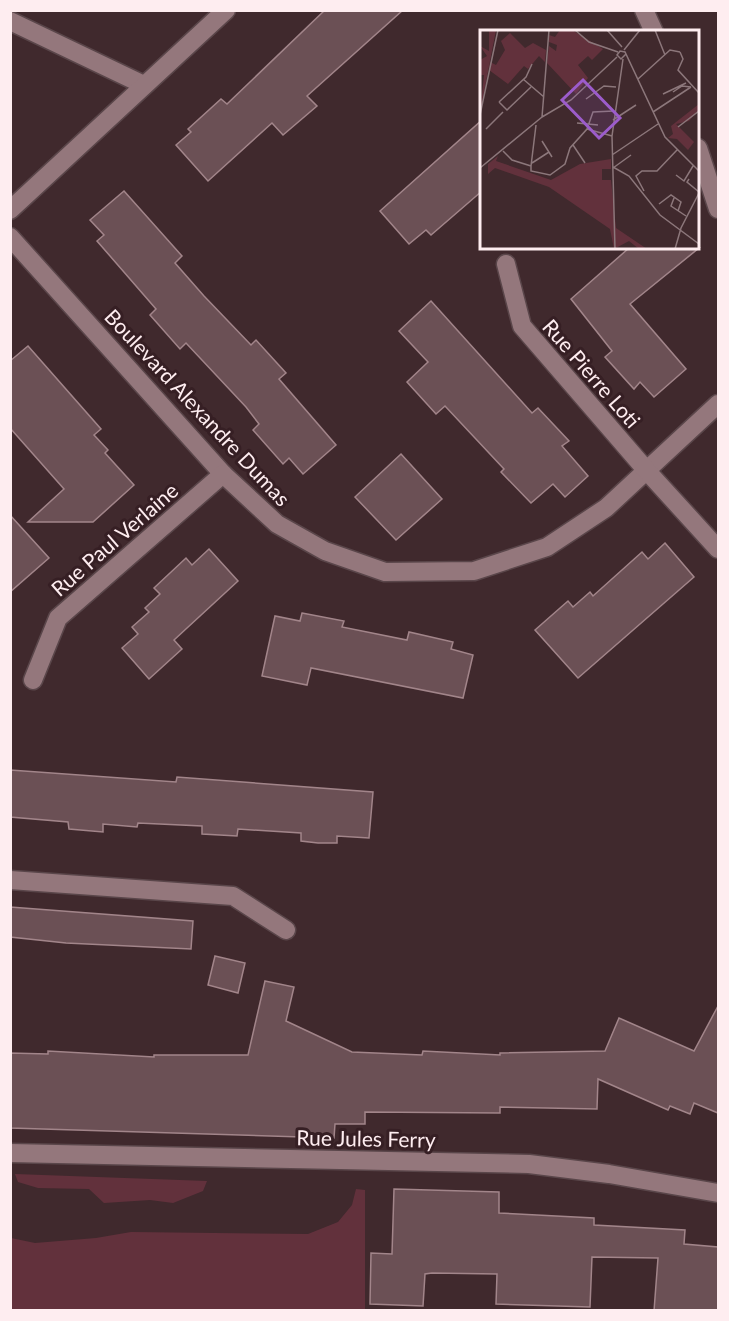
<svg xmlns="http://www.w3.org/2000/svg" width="729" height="1321" font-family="Lato,sans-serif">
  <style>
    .green { fill: #62313c }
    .building { fill: #6b5055; stroke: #a2858a; stroke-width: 1.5 }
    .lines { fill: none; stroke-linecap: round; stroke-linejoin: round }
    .minor-casing { stroke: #5a464a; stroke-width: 21 }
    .minor { stroke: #94777c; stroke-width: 18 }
    .labels { text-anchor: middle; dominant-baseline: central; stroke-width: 6; stroke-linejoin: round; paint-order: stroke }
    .street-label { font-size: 21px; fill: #feedf0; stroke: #361f24 }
    .inset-road { fill: none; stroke: #8c777b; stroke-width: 1.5 }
    .view { fill: #9c5ccb; fill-opacity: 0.15; stroke: #9c5ccb; stroke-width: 3 }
    .inset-edge { fill: none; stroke: #feedf0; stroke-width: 3 }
  </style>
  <rect width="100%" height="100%" fill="#40292d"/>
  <g class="green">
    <path d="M15 1174 207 1181 203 1191 173 1203 150 1200 104 1203 89 1189 38 1188 18 1182Z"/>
    <path d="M356 1189 365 1190V1310H11V1238L35 1243 96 1238 131 1232 308 1234 338 1222 352 1205Z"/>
  </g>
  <g class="building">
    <path d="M325 10H403L307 96 317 106 283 135 272 123 208 181 176 145 191 132 188 129 221 99 227 104Z"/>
    <path d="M482 120V191L431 235 426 230 409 244 380 211Z"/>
    <path d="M124 191 182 256 175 263 204 296 251 345 256 340 286 373 279 379 336 445 303 474 289 458 283 464 253 430 259 424 246 407 186 343 180 349 150 315 156 309 97 241 104 235 90 220Z"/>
    <path d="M629 248H699L630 304 686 369 654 397 640 382 634 389 605 357 612 351 571 299Z"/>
    <path d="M431 301 532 413 538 408 569 441 562 446 588 476 565 497 553 484 531 503 501 472 504 469 445 406 436 414 407 382 428 362 399 331Z"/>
    <path d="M28 346 101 429 94 435 108 450 105 453 134 485 93 522H28L64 489 10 428V361Z"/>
    <path d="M401 454 442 499 396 540 355 497Z"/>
    <path d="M10 515 49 558 10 592Z"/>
    <path d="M665 543 694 577 578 678 535 630 568 601 573 607 590 592 593 596 642 552 648 559Z"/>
    <path d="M209 549 238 581 174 640 182 649 149 679 122 648 138 634 132 627 149 612 145 608 160 594 154 588 186 558 192 565Z"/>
    <path d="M302 613 344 621 342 627 407 640 409 632 453 642 451 649 473 655 463 698 311 668 307 685 262 676 275 616 300 621Z"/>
    <path d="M10 770 176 782 177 777 373 792 369 838 337 836V843H318L301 841V833L238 829 237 836 202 834V826L138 823 137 827 103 824V832L69 829 68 822 10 817Z"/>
    <path d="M10 907 193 921 191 949 66 943 10 937Z"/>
    <path d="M215 956 245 963 238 993 208 985Z"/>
    <path d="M265 981 294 987 286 1021 352 1052 422 1055 423 1051 500 1055V1053L605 1051 619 1018 694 1051 718 1006V1113L694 1103 690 1114 670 1106 668 1110 598 1079 597 1109 500 1107V1113L365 1112V1124H335L334 1138 10 1128V1053L48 1054V1051L154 1057V1055H248Z"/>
    <path d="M394 1189 499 1192V1213L594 1218V1225L685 1230 684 1244 718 1247V1311H654L658 1258 592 1257 590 1307 496 1304 497 1274 432 1273 425 1274 423 1306 370 1304 371 1253 392 1254Z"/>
  </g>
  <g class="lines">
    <g class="minor-casing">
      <g id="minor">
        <path d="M644 10 654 32"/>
        <path d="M10 21 144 85"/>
        <path d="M698 148 718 209"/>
        <path d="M10 210 226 10"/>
        <path d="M10 237 223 474 277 524 325 551 385 572 474 571 547 547 606 508 718 404"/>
        <path d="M506 264 522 326 647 471 718 549"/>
        <path d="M33 680 58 618 223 474"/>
        <path d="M10 880 233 896 286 930"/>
        <path d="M10 1153 529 1164 609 1174 718 1193"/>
      </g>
    </g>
    <use href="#minor" class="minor"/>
  </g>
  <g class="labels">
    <g class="street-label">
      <text transform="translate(592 373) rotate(49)">Rue Pierre Loti</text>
      <text transform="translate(198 407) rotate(47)">Boulevard Alexandre Dumas</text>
      <text transform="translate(114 539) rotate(-41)">Rue Paul Verlaine</text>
      <text transform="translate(366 1138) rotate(1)">Rue Jules Ferry</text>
    </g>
  </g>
  <g transform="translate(480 30)">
    <rect width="219" height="219" fill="#40292d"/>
    <path d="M9 0H16L0 83 4 45H0V30L7 26 0 16 9 21ZM80 0H92L123 19 112 30 108 26 98 35 108 48 96 64 67 33 69 16 76 21 77 15 69 12V5L75 7ZM30 3 45 18 53 13 66 20 65 32 59 26 48 39 44 36 28 54 9 40 10 32 16 35 25 20 21 11ZM219 74V80L209 91 196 94 214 112 208 120 197 109 188 108 193 104 191 96ZM18 126 16 131 71 150 100 134 131 129V139H122V150H131L136 198 167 219H159L149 211 134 219 130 199 69 157 15 138 8 144V134Z" fill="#62313c"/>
    <path class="inset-road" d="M95 0 109 12 138 22M127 0 142 17M175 0 185 25M144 20 160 0M200 22 203 29 198 40 219 63M146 24 141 29 137 25 140 21 145 22 185 107 219 141M43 49 64 67M158 49 190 20 200 22M193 62 202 56 211 57M183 64 206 53M106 69 124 56 136 57M19 72 46 47 52 34M19 72 27 80 51 57M173 82 211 57M0 85 18 0M62 87 91 70 137 27M62 87 69 0M133 90 156 75M97 93 118 95M198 97 219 81M6 99 23 82M107 99 132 106M62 111 72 127M93 115 105 133M23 121 32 130 51 136M132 125 178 94M52 133 69 122M51 136V141L70 145 85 134 90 118 107 99 113 82 134 81M51 136 56 95M133 137 149 146 180 185 219 214M0 138 62 87M133 138 151 125M196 145 204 151 213 136M209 149 207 152 219 162M164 161 156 146 162 141H177L197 120M194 168 191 176 206 186M179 174 191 165 201 172 198 181M135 219 132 106 143 29M195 219 201 198 219 163"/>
    <path class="view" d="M103 50 140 88 119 108 82 70Z"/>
    <rect width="219" height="219" class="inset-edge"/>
  </g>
  <rect width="729" height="1321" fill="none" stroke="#feedf0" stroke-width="24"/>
</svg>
